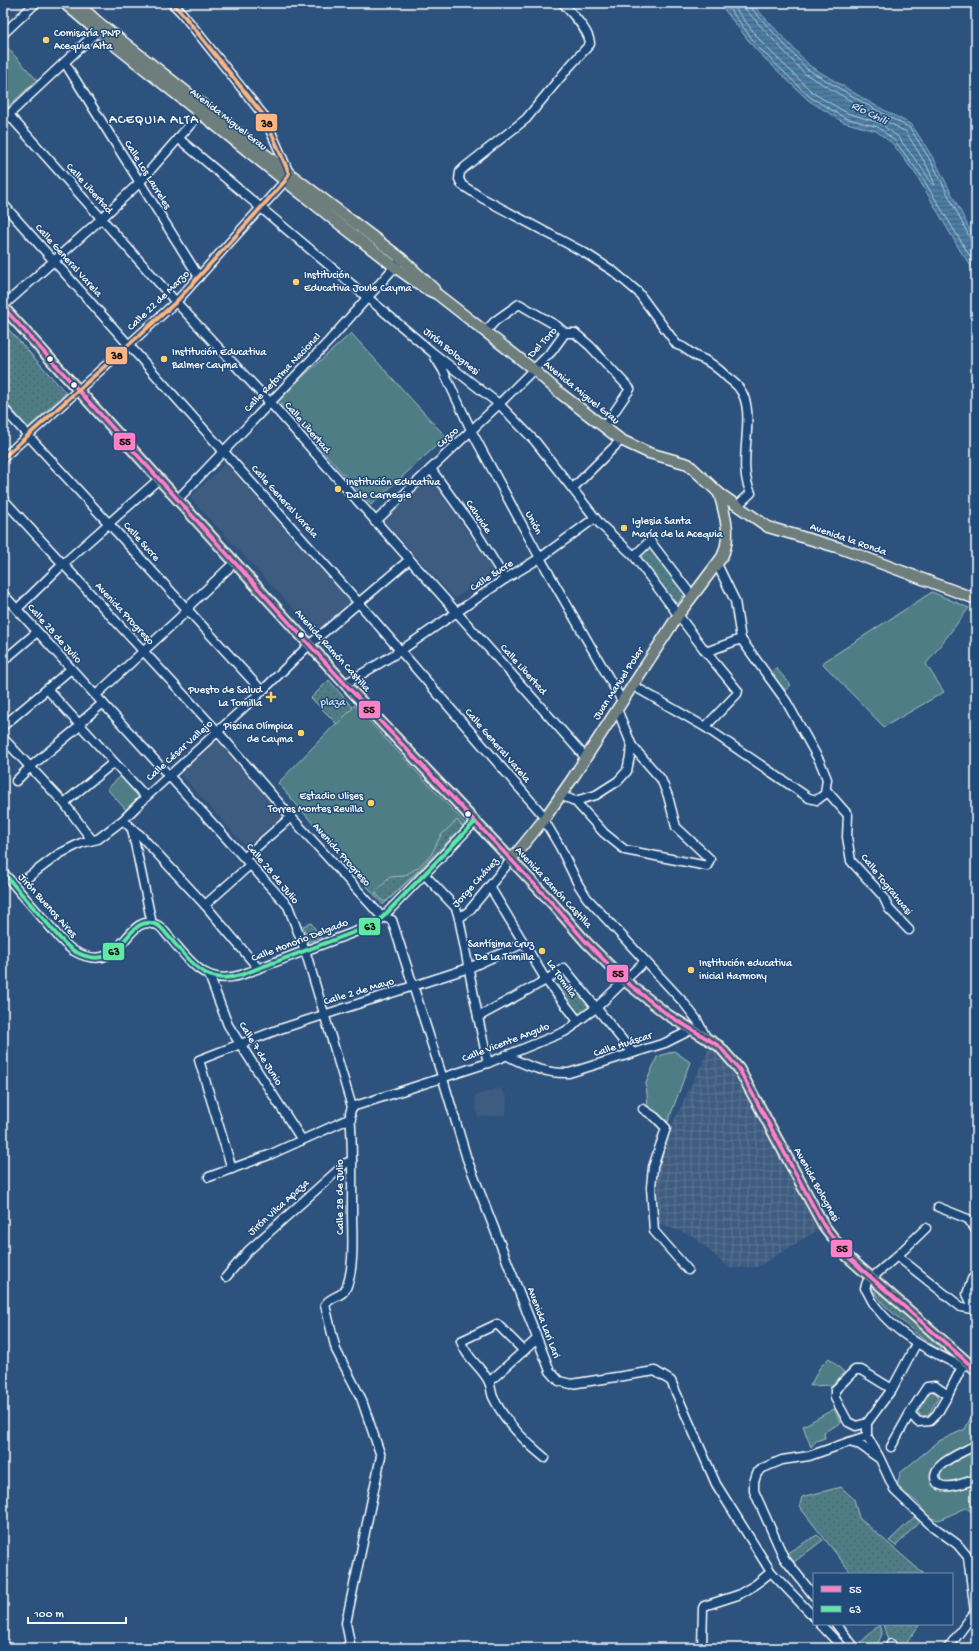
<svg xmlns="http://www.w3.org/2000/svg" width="979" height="1651" font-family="'Gochi Hand',sans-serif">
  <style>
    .built { fill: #3e5c80 }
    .industrial { fill: url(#industrial-grid) }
    .green { fill: #507d86; stroke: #a8bec2 }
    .park { fill: url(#park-dots); stroke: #a8bec2 }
    .water { fill: url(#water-rules); stroke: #91b1c9 }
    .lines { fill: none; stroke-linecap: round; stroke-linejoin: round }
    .shore { stroke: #b6cbdb; stroke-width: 1 }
    .minor-casing { stroke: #fff; stroke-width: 11 }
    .major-casing { stroke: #fff; stroke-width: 13 }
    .minor { stroke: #1f4a7a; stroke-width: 8 }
    .major { stroke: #6d7e7c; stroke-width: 10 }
    .bus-1-casing { stroke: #1f4a7a; stroke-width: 7 }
    .bus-2-casing { stroke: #1f4a7a; stroke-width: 7 }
    .bus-3-casing { stroke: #1f4a7a; stroke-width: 7 }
    .bus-1 { stroke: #ff80c5; stroke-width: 4 }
    .bus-2 { stroke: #60e9a3; stroke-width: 4 }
    .bus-3 { stroke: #ffb580; stroke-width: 4 }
    .poi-dot { fill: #ffd166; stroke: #1f4a7a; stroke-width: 1.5 }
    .bus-dot { fill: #fff; stroke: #1f4a7a; stroke-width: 1.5 }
    .labels { text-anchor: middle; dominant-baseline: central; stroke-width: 3; stroke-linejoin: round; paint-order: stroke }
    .poi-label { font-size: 11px; fill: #fff; stroke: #1f4a7a; text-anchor: start }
    .street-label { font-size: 11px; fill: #fff; stroke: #1f4a7a }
    .park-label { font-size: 11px; fill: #d3dee1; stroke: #1f4a7a }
    .water-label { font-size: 12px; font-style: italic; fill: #d1dee8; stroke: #1f4a7a }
    .quarter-label { font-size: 13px; letter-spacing: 1px; fill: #fff; stroke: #1f4a7a }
    .line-badge { stroke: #1f4a7a; stroke-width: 1.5 }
    .pale-badge-label { font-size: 11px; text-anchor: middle; font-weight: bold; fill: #111 }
  </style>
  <defs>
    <pattern id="industrial-grid" width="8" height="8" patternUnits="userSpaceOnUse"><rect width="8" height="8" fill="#3e5c80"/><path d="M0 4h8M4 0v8" fill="none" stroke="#5b7493"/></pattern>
    <pattern id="park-dots" width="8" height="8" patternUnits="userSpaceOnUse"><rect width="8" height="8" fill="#507d86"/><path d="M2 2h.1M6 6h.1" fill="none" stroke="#4e6469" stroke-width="1.8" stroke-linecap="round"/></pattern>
    <pattern id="water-rules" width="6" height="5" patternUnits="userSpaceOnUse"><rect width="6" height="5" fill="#487da5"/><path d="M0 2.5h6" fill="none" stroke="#4a6478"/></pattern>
  </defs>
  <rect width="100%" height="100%" fill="#2d527d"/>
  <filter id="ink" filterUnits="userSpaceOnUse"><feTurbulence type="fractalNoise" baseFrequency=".025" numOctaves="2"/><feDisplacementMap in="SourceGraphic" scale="8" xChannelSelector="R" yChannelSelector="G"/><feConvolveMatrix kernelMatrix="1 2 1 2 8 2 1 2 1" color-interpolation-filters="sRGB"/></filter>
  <g filter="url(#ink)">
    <g class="built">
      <path d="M225 463 352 602 315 632 190 498Z"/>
      <path d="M429 476 495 571 455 599 383 520Z"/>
      <path d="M214 740H217L283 815 246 847 182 776 181 771Z"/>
      <path d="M500 1088 507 1097 506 1115 478 1117 474 1096Z"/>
    </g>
    <path class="industrial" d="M710 1047 730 1066 821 1228 757 1267 729 1268 693 1236 657 1223 656 1168 670 1129Z"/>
    <g class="green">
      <path d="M4 44 37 80 3 111V45Z"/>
      <path d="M351 333 446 437 371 505 277 400Z"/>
      <path d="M932 592 969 608 926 664 944 692 884 727 822 663Z"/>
      <path d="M776 668 791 685 785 690 770 673Z"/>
      <path d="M354 705 465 823 464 829 383 905 278 783Z"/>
      <path d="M121 776 140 797 126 810 107 789Z"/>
      <path d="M674 1051 690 1062 668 1122 648 1107 646 1083 657 1057Z"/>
      <path d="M829 1358 844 1372 833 1385 810 1386 820 1367Z"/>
      <path d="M976 1407V1512H972L966 1508 939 1520C921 1517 926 1510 916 1501 910 1496 903 1493 897 1488L900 1473 939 1441 965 1429Z"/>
      <path d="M834 1409 841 1423 824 1432 825 1438 816 1441 811 1447 803 1426Z"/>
    </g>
    <g class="park">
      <path d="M3 323 66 393 28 428 3 399Z"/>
      <path d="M649 545 685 593 676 606 638 556Z"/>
      <path d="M329 680 353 708 337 724 311 698Z"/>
      <path d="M457 820 463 827 389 899 384 902 375 893 390 877 404 876 417 868 431 855 441 835Z"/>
      <path d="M311 923 321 937 309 942 303 926Z"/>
      <path d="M569 978 592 1006 578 1017 555 988Z"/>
      <path d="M871 1281 948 1349 944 1353 919 1336 884 1305 870 1286Z"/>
      <path d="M931 1391 937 1394 938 1398 929 1414 923 1416 919 1414 918 1410 927 1392Z"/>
      <path d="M841 1487 854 1499 859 1518 924 1574H852L802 1510 800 1504 802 1497Z"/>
      <path d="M914 1517 920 1521 896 1546 889 1541Z"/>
      <path d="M817 1535 823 1540 794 1562 787 1553Z"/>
      <path d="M883 1624H920L905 1645 888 1641Z"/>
      <path d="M879 1625 882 1634 876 1648H861L858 1645Z"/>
    </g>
    <path class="water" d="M719 3H751L810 66 871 103 912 125 935 161 976 242V273L961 252 917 176 893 144 876 131 843 122 808 100 756 50Z"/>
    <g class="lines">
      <g class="shore">
        <path d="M725 3 759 48 810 97 845 118 878 127 895 141 920 174 976 266"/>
        <path d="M731 3 763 44 813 93 847 113 880 123 898 137 924 171 932 184 935 185 927 166 906 132 866 110 804 73 746 10 743 3"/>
        <path d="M748 3 750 7 807 69 869 106 910 128 932 163 971 240 976 242"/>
      </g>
      <g class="minor-casing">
        <g id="minor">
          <path d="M563 3C571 13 590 31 590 44L569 67 526 119 465 167 460 172 459 179 462 185 482 198 585 253 613 271 638 292 677 345C685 346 690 354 698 357 710 361 719 369 728 378 732 381 736 384 739 388 759 413 735 462 751 493L738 505"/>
          <path d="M3 34 36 3"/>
          <path d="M65 63 199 277"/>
          <path d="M9 115 176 302 276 409 586 758"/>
          <path d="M3 120 101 28"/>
          <path d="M178 138 432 352 499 404 535 441 600 524 634 556 706 652 741 639 786 701 820 762 827 779 825 794 817 800 809 798 705 727 632 685"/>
          <path d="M3 204 359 603 542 814 547 825 560 847 578 884 587 898 684 1003 697 1020 706 1037"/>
          <path d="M3 306 101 219 139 183 204 109"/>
          <path d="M485 332 495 321 519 304 557 326 565 333"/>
          <path d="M435 357 443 370 472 432 540 558 622 701"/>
          <path d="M3 408 262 691"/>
          <path d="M3 458 176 302 285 181 289 173 264 116 181 12 172 3"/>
          <path d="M431 469 475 530 505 579"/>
          <path d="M573 488 621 440"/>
          <path d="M3 499 218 732 291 817 382 917 392 920 443 1079 467 1159 550 1371 559 1381 571 1384 655 1371 671 1381 716 1484 771 1572 814 1617"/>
          <path d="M178 499 329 341 398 263"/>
          <path d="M375 522 499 404 552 351 565 333H575L590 346 630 389 604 427"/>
          <path d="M634 556 650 541 692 596"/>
          <path d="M717 564 735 601 741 639"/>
          <path d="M3 594 288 906 305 950 352 1107 350 1113C353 1146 352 1179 352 1212 352 1234 355 1268 346 1288 343 1297 330 1296 325 1305L336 1350 361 1398 381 1456 346 1623 350 1643 345 1648"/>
          <path d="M17 609 63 564 159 479"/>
          <path d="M3 661 37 632"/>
          <path d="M345 684 400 651 505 579 540 558 595 518"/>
          <path d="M47 689 146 797"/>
          <path d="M96 695 188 610 190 605 235 562"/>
          <path d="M3 726 71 669"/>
          <path d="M705 727 737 694 738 691 706 652"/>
          <path d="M3 738 64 803 92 840"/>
          <path d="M16 781 30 767 80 726 81 722 103 703"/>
          <path d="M826 790 848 815 847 837 851 861 883 896 889 909 909 930"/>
          <path d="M560 795 575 801 596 795 618 781 627 771 632 746 617 709"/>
          <path d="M575 801 604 833 625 850 707 866 710 859 676 827 668 796 661 779 632 746"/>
          <path d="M64 803 113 763"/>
          <path d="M123 820 132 829 140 835 205 905 258 968"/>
          <path d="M132 829 152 924"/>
          <path d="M245 857 291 817"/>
          <path d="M3 872C17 889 32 906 47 923 55 932 63 944 74 951 124 979 125 910 157 925 162 927 166 934 170 938 191 962 205 986 241 975L376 924 475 822"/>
          <path d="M424 874 456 908 459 918 478 1017"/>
          <path d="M27 878 59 854 81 843 98 839 123 820 146 797 262 691 309 645 409 560"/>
          <path d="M490 887 546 980 578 1021"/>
          <path d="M205 905 251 864"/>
          <path d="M459 918 469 911 511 860"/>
          <path d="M209 975 228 1025 302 1140"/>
          <path d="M506 1055C524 1065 548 1074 569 1073L665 1043 691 1030"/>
          <path d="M488 1063 478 1017 546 980 564 968 633 1053"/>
          <path d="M352 1107 488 1063 564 1032 572 1027 578 1021 596 1008 645 961"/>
          <path d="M643 1109 655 1117 666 1128 653 1167 651 1187 654 1231 688 1270"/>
          <path d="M232 1169 199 1060 277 1030 469 968 524 943"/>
          <path d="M209 1177 269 1155 351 1118"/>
          <path d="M938 1207 968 1219 976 1230"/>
          <path d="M926 1228 897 1256 867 1282 865 1288C869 1294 872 1302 876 1307 898 1336 930 1351 962 1367L968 1363"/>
          <path d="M897 1256 961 1307 973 1309"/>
          <path d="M226 1277 248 1251 346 1163 352 1161"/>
          <path d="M975 1311 967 1294 972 1279 976 1275"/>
          <path d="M524 1351 497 1324 461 1341C465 1357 482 1367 489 1382 491 1386 491 1392 493 1397 505 1422 524 1441 545 1458"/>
          <path d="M489 1382 537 1339"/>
          <path d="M948 1395 962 1367"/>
          <path d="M867 1423 856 1426 848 1422 835 1398V1390L855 1370H861L892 1389"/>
          <path d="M867 1436V1423L892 1389 916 1344"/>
          <path d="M849 1442 867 1436 879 1457"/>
          <path d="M976 1445C965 1451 949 1457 940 1466 937 1468 935 1473 935 1477 937 1495 966 1482 976 1479"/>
          <path d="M891 1447 910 1413 927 1387 935 1386 948 1395 937 1414 930 1421 918 1422 910 1413"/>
          <path d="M814 1596 784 1558 754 1491V1482L757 1473 763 1468 782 1460 809 1456 849 1442 860 1445 880 1459 895 1491 931 1525 957 1544 968 1557 975 1612 948 1648"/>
          <path d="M820 1624 843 1648"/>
          <path d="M836 1624 855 1648"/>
          <path d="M702 1648 703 1608 704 1606 738 1595 755 1585 771 1572"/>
          <path d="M891 1648V1644"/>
        </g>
      </g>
      <g class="major-casing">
        <g id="major">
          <path d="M64 3 103 36 333 219 399 270 426 289 437 294 533 369 560 393 621 440 649 453 688 464 719 493 768 527 840 548 976 599"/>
          <path d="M77 3 98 22 289 173 402 259 434 289"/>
          <path d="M3 307 345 684 553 904 586 942 625 981 668 1015 719 1046 739 1069 824 1226 848 1257 976 1370"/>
          <path d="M511 860 545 818 572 779 679 614 722 557C732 536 725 515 719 493"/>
        </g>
      </g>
      <use href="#minor" class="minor"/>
      <use href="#major" class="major"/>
      <g class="bus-1-casing">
        <path id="bus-1" d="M3 307 345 684 553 904 586 942 625 981 668 1015 719 1046 739 1069 824 1226 848 1257 976 1370"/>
      </g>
      <g class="bus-2-casing">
        <path id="bus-2" d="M3 872C17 889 32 906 47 923 55 932 63 944 74 951 124 979 125 910 157 925 162 927 166 934 170 938 191 962 205 986 241 975L376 924 475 822"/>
      </g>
      <g class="bus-3-casing">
        <path id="bus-3" d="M3 458 176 302 285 181 289 173 264 116 181 12 172 3"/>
      </g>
      <use href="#bus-1" class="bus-1"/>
      <use href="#bus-2" class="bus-2"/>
      <use href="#bus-3" class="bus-3"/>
    </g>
  </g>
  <g class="poi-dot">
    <circle cx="46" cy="40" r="4"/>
    <circle cx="296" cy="282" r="4"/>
    <circle cx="164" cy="359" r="4"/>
    <circle cx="338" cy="489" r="4"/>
    <circle cx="624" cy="528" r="4"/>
    <path d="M269 691h4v4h4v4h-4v4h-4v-4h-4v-4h4z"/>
    <circle cx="301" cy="733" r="4"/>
    <circle cx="371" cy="803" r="4"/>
    <circle cx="542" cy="951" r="4"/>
    <circle cx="691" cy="970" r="4"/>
  </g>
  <g class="bus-dot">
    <circle cx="50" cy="359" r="3.5"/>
    <circle cx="74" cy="385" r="3.5"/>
    <circle cx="301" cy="635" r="3.5"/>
    <circle cx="468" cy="814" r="3.5"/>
  </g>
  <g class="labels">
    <g class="poi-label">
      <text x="54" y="34">Comisaría PNP<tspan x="54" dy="13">Acequia Alta</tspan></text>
      <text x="304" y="276">Institución<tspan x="304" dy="13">Educativa Joule Cayma</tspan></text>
      <text x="172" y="353">Institución Educativa<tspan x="172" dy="13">Balmer Cayma</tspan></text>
      <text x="346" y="483">Institución Educativa<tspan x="346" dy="13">Dale Carnegie</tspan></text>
      <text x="632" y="522">Iglesia Santa<tspan x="632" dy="13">María de la Acequia</tspan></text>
      <text x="262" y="691" text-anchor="end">Puesto de Salud<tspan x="262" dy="13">La Tomilla</tspan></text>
      <text x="293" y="727" text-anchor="end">Piscina Olímpica<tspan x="293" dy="13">de Cayma</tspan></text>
      <text x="363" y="797" text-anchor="end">Estadio Ulises<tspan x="363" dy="13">Torres Montes Revilla</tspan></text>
      <text x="534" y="945" text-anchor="end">Santísima Cruz<tspan x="534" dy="13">De La Tomilla</tspan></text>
      <text x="699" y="964">Institución educativa<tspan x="699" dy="13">inicial Harmony</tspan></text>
    </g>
    <g class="street-label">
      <text transform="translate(228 120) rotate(38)">Avenida Miguel Grau</text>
      <text transform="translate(147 175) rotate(58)">Calle Los Laureles</text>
      <text transform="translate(89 189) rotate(48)">Calle Libertad</text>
      <text transform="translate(68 261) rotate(48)">Calle General Varela</text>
      <text transform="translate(159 301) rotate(-44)">Calle 22 de Marzo</text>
      <text transform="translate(543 343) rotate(-47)">Del Toro</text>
      <text transform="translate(451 352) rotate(39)">Jirón Bolognesi</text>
      <text transform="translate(283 373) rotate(-46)">Calle Reforma Nacional</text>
      <text transform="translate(581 393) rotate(39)">Avenida Miguel Grau</text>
      <text transform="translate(307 428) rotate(49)">Calle Libertad</text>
      <text transform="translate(448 438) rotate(-42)">Cuzco</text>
      <text transform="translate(284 502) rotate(48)">Calle General Varela</text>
      <text transform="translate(478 517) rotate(56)">Cahuide</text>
      <text transform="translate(533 523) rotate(62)">Unión</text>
      <text transform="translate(848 540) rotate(19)">Avenida la Ronda</text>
      <text transform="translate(141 542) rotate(48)">Calle Sucre</text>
      <text transform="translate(492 576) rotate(-33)">Calle Sucre</text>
      <text transform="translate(124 614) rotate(47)">Avenida Progreso</text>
      <text transform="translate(54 634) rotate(48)">Calle 28 de Julio</text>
      <text transform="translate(332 651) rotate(48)">Avenida Ramón Castilla</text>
      <text transform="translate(523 670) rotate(48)">Calle Libertad</text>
      <text transform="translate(619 684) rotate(-57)">Juan Manuel Polar</text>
      <text transform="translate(497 746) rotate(49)">Calle General Varela</text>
      <text transform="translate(180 751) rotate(-42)">Calle César Vallejo</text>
      <text transform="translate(341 855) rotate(48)">Avenida Progreso</text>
      <text transform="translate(272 874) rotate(50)">Calle 28 de Julio</text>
      <text transform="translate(476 883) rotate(-48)">Jorge Chávez</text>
      <text transform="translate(886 885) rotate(51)">Calle Tograhuasi</text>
      <text transform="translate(553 888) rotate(47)">Avenida Ramón Castilla</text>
      <text transform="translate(47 906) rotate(48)">Jirón Buenos Aires</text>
      <text transform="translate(300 941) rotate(-21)">Calle Honorio Delgado</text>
      <text transform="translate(561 979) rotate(55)">La Tomilla</text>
      <text transform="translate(359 992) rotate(-17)">Calle 2 de Mayo</text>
      <text transform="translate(506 1043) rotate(-21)">Calle Vicente Angulo</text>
      <text transform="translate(623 1045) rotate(-18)">Calle Huáscar</text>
      <text transform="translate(260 1054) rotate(58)">Calle 7 de Junio</text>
      <text transform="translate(816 1185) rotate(61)">Avenida Bolognesi</text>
      <text transform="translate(341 1197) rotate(-90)">Calle 28 de Julio</text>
      <text transform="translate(279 1208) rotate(-42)">Jirón Vilca Apaza</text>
      <text transform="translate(543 1323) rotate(69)">Avenida Lari Lari</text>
    </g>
    <g class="park-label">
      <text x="333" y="703">plaza</text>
    </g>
    <g class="water-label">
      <text transform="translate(869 114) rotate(26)">Río Chili</text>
    </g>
    <g class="quarter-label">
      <text x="154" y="120">ACEQUIA ALTA</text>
    </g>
  </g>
  <g class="line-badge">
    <rect x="255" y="113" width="23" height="19" rx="4" fill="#ffb580"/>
    <rect x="105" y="346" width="23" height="19" rx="4" fill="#ffb580"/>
    <rect x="113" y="432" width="23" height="19" rx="4" fill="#ff80c5"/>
    <rect x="358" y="700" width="23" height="19" rx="4" fill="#ff80c5"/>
    <rect x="358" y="917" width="23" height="19" rx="4" fill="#60e9a3"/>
    <rect x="102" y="942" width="23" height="19" rx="4" fill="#60e9a3"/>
    <rect x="606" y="964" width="23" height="19" rx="4" fill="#ff80c5"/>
    <rect x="830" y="1239" width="23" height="19" rx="4" fill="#ff80c5"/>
  </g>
  <g class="pale-badge-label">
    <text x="267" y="127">38</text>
    <text x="117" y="359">38</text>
    <text x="125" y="445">55</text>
    <text x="369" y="713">55</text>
    <text x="370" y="930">63</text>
    <text x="114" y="955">63</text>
    <text x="618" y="977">55</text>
    <text x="842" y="1252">55</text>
  </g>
  <rect width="979" height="1651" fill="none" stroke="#1f4a7a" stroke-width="16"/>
  <rect x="8" y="8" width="963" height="1635" fill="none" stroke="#fff" stroke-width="1.5" filter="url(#ink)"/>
  <rect x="813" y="1573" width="140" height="52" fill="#1f4a7a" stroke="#7992af"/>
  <rect x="821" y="1586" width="20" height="6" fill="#ff80c5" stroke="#7992af"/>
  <text x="849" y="1593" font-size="12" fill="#ffffff">55</text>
  <rect x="821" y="1606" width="20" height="6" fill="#60e9a3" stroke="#7992af"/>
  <text x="849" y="1613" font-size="12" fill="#ffffff">63</text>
  <path d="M28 1617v6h98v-6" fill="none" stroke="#ffffff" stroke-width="2"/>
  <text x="34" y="1617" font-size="12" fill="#ffffff" stroke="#1f4a7a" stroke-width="3" paint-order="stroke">100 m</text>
</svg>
